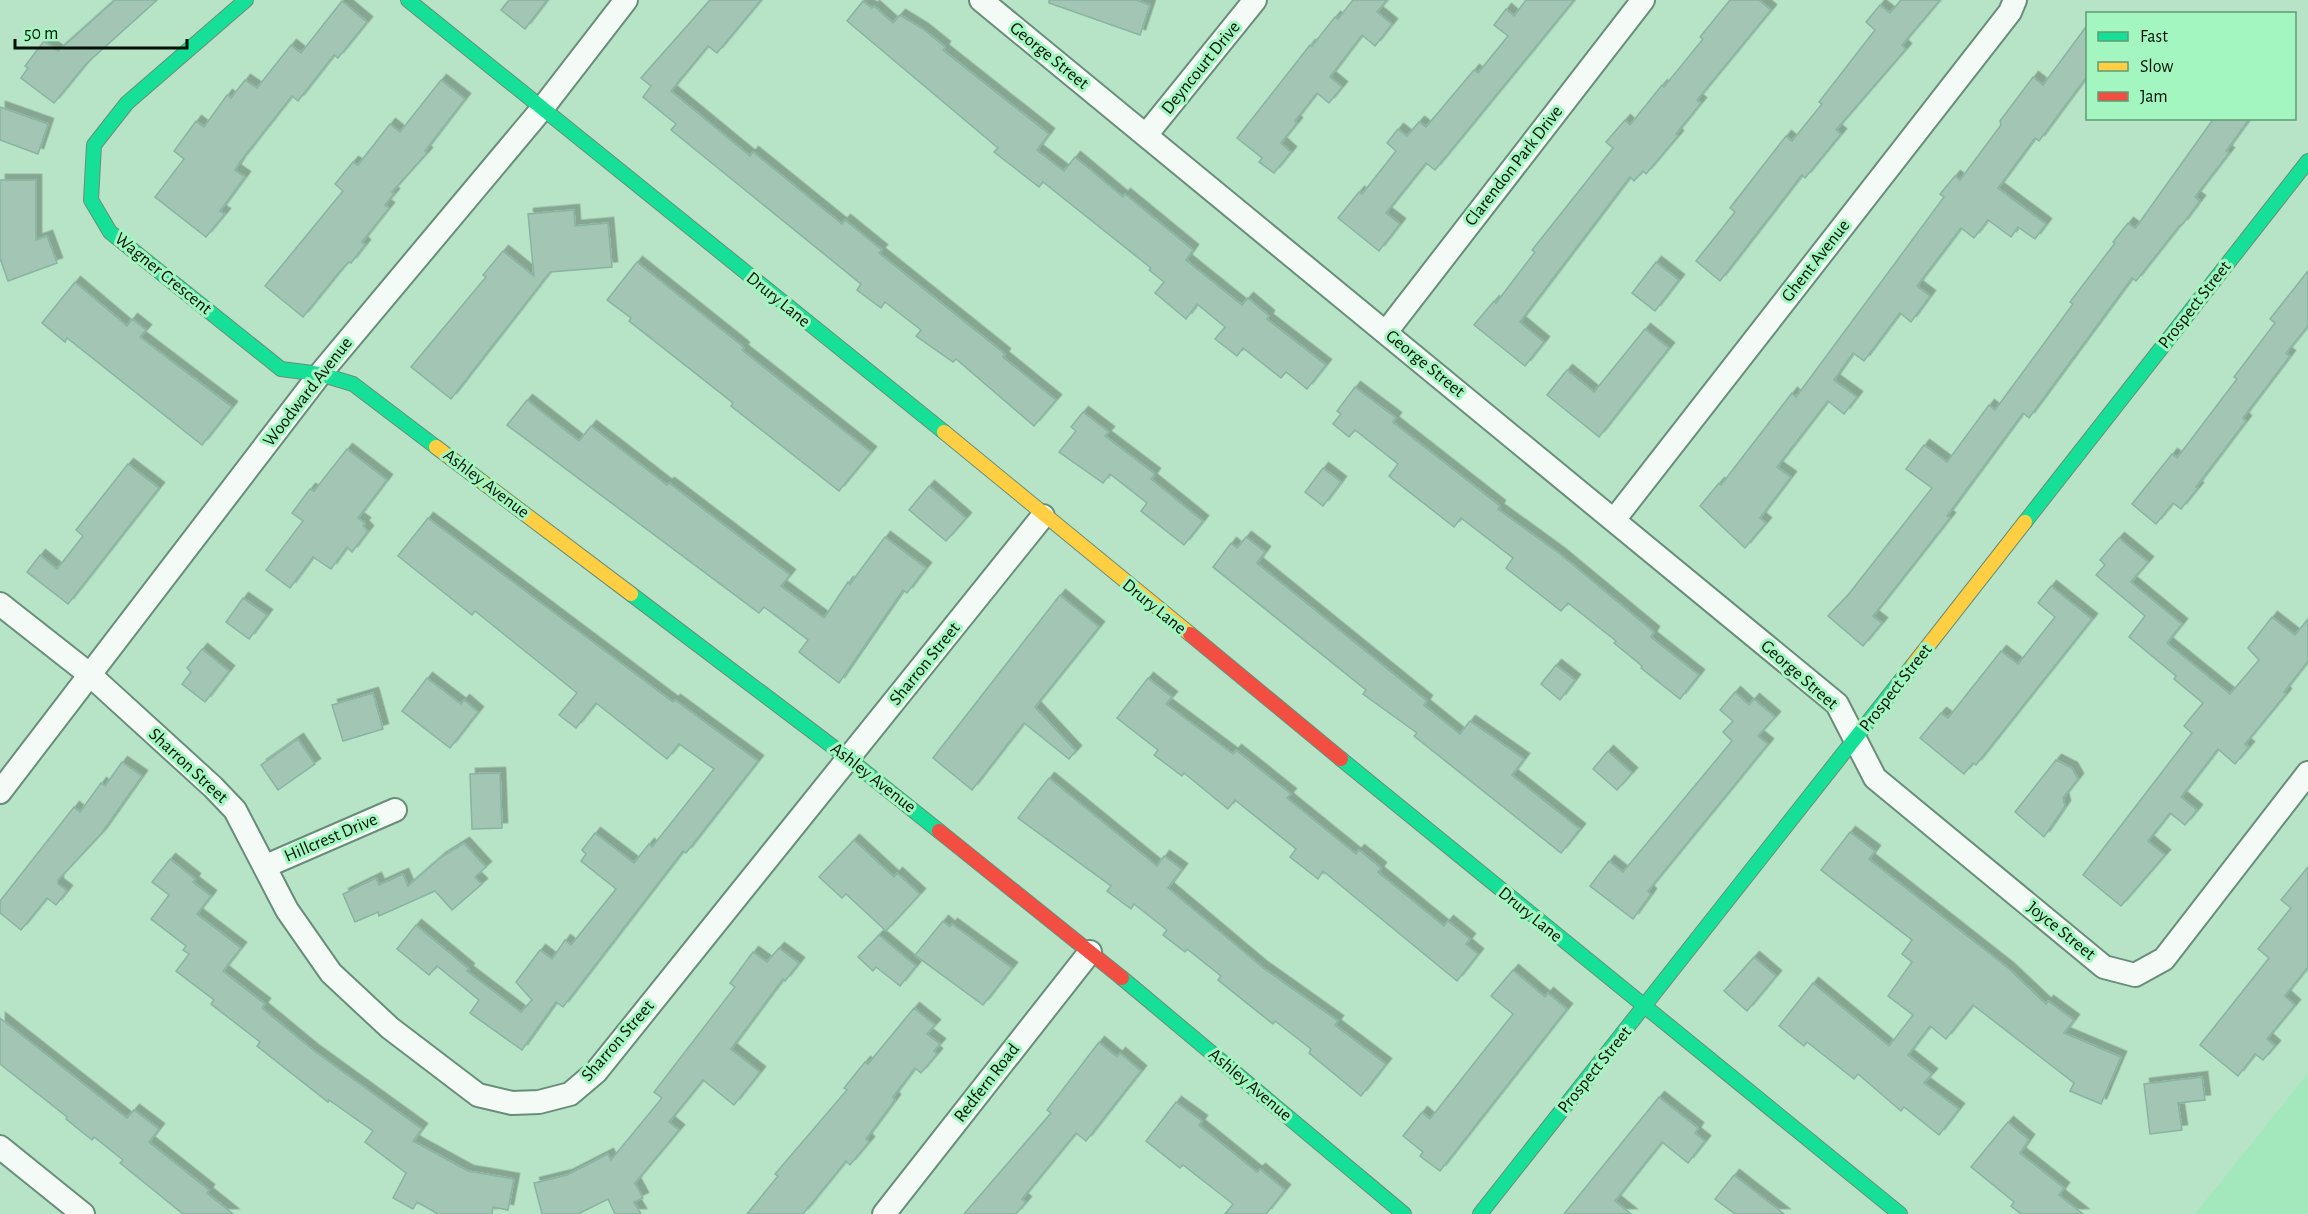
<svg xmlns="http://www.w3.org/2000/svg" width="2308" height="1214" font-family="'Alegreya Sans',sans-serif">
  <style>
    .built { fill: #a2e8bc }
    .building { fill: #a2c5b4; stroke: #89b3a2; stroke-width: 1.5; filter: url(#shadow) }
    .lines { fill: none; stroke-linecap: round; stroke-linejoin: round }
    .street-casing { stroke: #688e79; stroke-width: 26 }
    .fast-casing { stroke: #688e79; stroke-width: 16 }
    .slow-casing { stroke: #688e79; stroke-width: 16 }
    .jam-casing { stroke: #688e79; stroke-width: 16 }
    .street { stroke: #f4fbf7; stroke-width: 22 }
    .fast { stroke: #16e098; stroke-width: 14 }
    .slow { stroke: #ffcf43; stroke-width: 14 }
    .jam { stroke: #f24e42; stroke-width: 14 }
    .labels { text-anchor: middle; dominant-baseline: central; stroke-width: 6; stroke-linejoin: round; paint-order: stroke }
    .street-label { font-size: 18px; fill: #001205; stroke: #a4f6c1 }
  </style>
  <defs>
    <filter id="shadow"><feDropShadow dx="5.5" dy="-5.5" stdDeviation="0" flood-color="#0004"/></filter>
  </defs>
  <rect width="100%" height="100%" fill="#b7e3c7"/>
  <path class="built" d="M2308 1073V1214H2195Z"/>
  <g class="building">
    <path d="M115 0H157L86 64 54 103 21 78 28 68 25 66 44 41 58 51Z"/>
    <path d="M509 0H547L525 29 501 10Z"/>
    <path d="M710 0H761L717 53 708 46 671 91 750 156 753 152 842 224 845 220 882 250 879 253 1005 354 1003 357 1056 400 1034 426 956 359 953 362 916 336 921 330 885 302 881 308 857 290 861 284 671 130 676 124 643 97 651 86 641 78Z"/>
    <path d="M1049 0H1136L1150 5 1140 35 1049 3Z"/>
    <path d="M1353 0H1387L1377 12 1392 24 1375 46 1362 35 1330 77 1342 87 1329 103 1317 93 1295 121 1297 123 1281 143 1291 152 1274 173 1259 162 1262 158 1237 138 1310 45 1312 46 1335 17 1338 19Z"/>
    <path d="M1526 0H1574L1435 170 1426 163 1386 213 1400 224 1379 251 1338 218 1359 192 1362 194 1396 151 1387 143 1398 129 1407 136 1419 122 1426 127 1474 70 1478 73 1508 36 1494 25 1506 9 1514 16Z"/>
    <path d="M1730 0H1759L1771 10 1697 100 1701 103 1676 134 1678 136 1646 174 1643 171 1634 181 1630 177 1520 322 1544 342 1525 366 1474 325 1494 301 1496 303 1535 252 1532 250 1613 148 1606 142 1625 120 1630 125 1662 85 1664 87 1703 39 1700 37Z"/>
    <path d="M1901 0H1940L1902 45 1906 49 1836 130 1841 134 1805 178 1802 175 1720 281 1696 261 1735 212 1730 208 1786 136 1792 141 1822 104 1819 102 1875 30 1866 22 1880 5 1890 13Z"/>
    <path d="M342 1 367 22 338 58 334 55 298 101 292 96 240 162 235 170 245 177 220 211 225 214 206 237 155 197 184 159 174 151 196 121 204 127 227 95 231 98 245 80 257 88 291 45 301 53Z"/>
    <path d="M863 1 872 8 874 6 893 23 900 15 923 29 945 47 943 50 1049 134 1037 150 1064 171 1075 157 1123 197 1125 194 1193 250 1186 260 1242 305 1248 298 1269 316 1267 319 1326 365 1307 389 1286 372 1281 378 1243 348 1237 356 1215 339 1225 327 1197 304 1186 319 1155 293 1164 282 1149 270 1151 268 1043 182 1039 187 994 152 998 148 847 21Z"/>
    <path d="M2088 24V75L2039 141 2035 138 1998 188 2046 224 2035 239 2018 227 2011 237 1988 220 1974 238 1961 228 1917 286 1930 296 1911 322 1900 313 1864 361 1853 353 1834 380 1857 397 1844 414 1828 401 1777 467 1791 477 1760 518 1766 523 1745 548 1700 506 1719 483 1721 485 1792 393 1796 397 1944 197 1940 194 1955 176 1960 180 2001 125 2000 121 2033 77 2043 85Z"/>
    <path d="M441 80 465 99 425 151 427 153 392 192 394 194 385 205 389 208 362 242 365 245 351 263 349 262 341 270 303 317 265 286 343 191 335 184 353 162 358 165 390 124 400 132Z"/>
    <path d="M0 107 48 124 38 154 0 140Z"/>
    <path d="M2214 118H2250L2226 151 2229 153 2195 197 2200 201 2182 225H2180L2136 281 2132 278 2029 418 2023 413 1947 516 1950 518 1873 616 1882 623 1863 646 1828 616 1848 595 1932 488 1906 469 1924 445 1947 462 1989 405 1995 410 2073 304 2070 302 2115 243 2113 242 2128 223 2135 228 2137 226Z"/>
    <path d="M0 180H36V240L47 236 57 263 8 281 0 258Z"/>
    <path d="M574 210 575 226 608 223 612 267 550 272 451 399 411 367 486 277 483 275 503 251 534 276 528 214Z"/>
    <path d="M637 262 741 345 744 348 742 350 871 452 839 491 731 406 733 403 629 321 631 318 607 300Z"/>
    <path d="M1656 262 1679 280 1655 311 1632 293Z"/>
    <path d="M2308 271V326L2286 353 2290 356 2243 418 2246 421 2196 487 2198 488 2181 509 2173 503 2156 524 2132 504 2172 454 2177 458 2237 379 2234 377 2275 323 2270 319Z"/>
    <path d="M75 282 127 326 132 319 146 330 140 337 232 407 202 445 67 338 65 342 42 323Z"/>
    <path d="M1645 329 1669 348 1599 437 1547 395 1567 370 1594 392Z"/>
    <path d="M1355 387 1396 418 1393 422 1500 506 1498 509 1560 554 1654 632 1651 637 1699 675 1680 699 1641 668 1642 666 1614 643 1616 641 1568 603 1561 611 1506 568 1513 558 1461 518 1454 527 1389 476 1398 464 1355 430 1349 437 1333 424 1341 414 1337 411Z"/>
    <path d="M527 400 579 441 591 426 667 485 669 483 790 575 781 586 824 618 848 582 850 584 885 537 926 568 907 593 903 590 839 683 799 652 808 640 764 607 759 613 507 425Z"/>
    <path d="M1083 412 1109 432 1105 436 1155 474 1151 479 1203 521 1184 545 1141 511 1147 503 1110 474 1103 483 1059 452 1076 431 1071 427Z"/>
    <path d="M347 449 387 480 358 518 365 523 363 526 368 531 352 552 347 547 331 569 313 557 290 588 266 570 303 521 292 513 310 489 314 491Z"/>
    <path d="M128 464 159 488 68 604 27 572 40 555 57 569 83 536 76 530Z"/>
    <path d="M1323 468 1341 482 1323 506 1305 492Z"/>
    <path d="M929 486 966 518 946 541 909 510Z"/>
    <path d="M428 518 673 702 675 700 758 761 686 853 683 851 563 1007 556 1002 522 1050 470 1013 479 1000 437 966 429 975 397 949 416 925 469 969 467 971 521 1012 532 1000 516 982 540 950 552 959 565 940 571 945 616 889 581 861 586 854 582 850 595 833 634 863 649 844 652 847 714 769 679 744 667 759 596 703 576 728 559 715 577 693 475 611 472 615 398 556Z"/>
    <path d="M1246 537 1265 552 1257 563 1427 701 1424 705 1460 734 1470 721 1524 759 1512 775 1580 829 1561 853 1414 736 1417 733 1363 694 1366 690 1213 567 1231 543 1237 548Z"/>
    <path d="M2119 538 2148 562 2131 582 2182 624 2167 643 2230 694 2259 660 2248 648 2272 617 2295 635 2308 619V661L2284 692 2286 694 2245 744 2249 747 2235 764 2218 749 2181 797 2197 810 2185 825 2170 813 2148 841 2165 855 2121 906 2083 875 2192 733 2184 726 2203 703 2174 679 2176 676 2129 637 2145 616 2096 575 2105 565 2100 560Z"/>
    <path d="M2051 586 2092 619 1976 765 1973 763 1964 774 1920 738 1941 713 1948 718 2001 651 2018 664 2055 617 2038 603Z"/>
    <path d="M1060 595 1099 627 1035 707 1076 751 1069 759 1024 723 972 790 933 758Z"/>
    <path d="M243 598 267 615 249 639 226 622Z"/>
    <path d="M202 649 229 671 205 702 182 684 191 672 187 668Z"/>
    <path d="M1556 665 1575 680 1560 700 1541 684Z"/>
    <path d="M427 678 461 704 464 700 478 712 450 748 402 711Z"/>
    <path d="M1148 678 1172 697 1166 704 1233 754 1236 750 1291 794 1287 798 1356 854 1359 850 1381 868 1378 872 1444 926 1448 921 1470 939 1466 944 1478 954 1457 981 1323 871 1318 879 1290 857 1296 849 1235 800 1228 809 1184 773 1182 776 1154 755 1158 750 1117 718Z"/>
    <path d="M1735 692 1749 705 1754 699 1775 717 1758 736 1768 744 1648 891 1651 894 1633 919 1590 886 1609 861 1623 872 1732 741 1723 732 1733 721 1720 710Z"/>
    <path d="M373 693 383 729 343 741 332 705Z"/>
    <path d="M298 739 315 764 278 790 261 765Z"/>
    <path d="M1608 751 1632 773 1617 790 1593 769Z"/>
    <path d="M2056 760 2072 768 2078 779 2063 798 2065 806 2044 837 2015 812Z"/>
    <path d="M122 762 142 776 101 834 58 880V884L67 891 56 905 47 898 21 930 0 913V901L74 807 80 812 101 783 105 786Z"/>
    <path d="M500 773 502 828 472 829 470 774Z"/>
    <path d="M1049 778 1157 866 1164 856 1182 869 1168 888 1262 967 1338 1021 1335 1025 1386 1064 1361 1096 1309 1053 1311 1049 1275 1021 1273 1024 1218 980 1221 976 1187 949 1185 952 1163 935 1167 930 1134 904 1131 909 1107 891 1111 886 1018 818Z"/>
    <path d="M1850 832 1875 851 1869 859 2008 968 2046 1004 2048 1001 2074 1020 2064 1033 2121 1057 2101 1104 2070 1091 2074 1083 1973 1005 1946 1039 1930 1026 1908 1055 1932 1074 1924 1083 1959 1109 1939 1135 1904 1107 1901 1111 1858 1074 1854 1079 1807 1042 1804 1046 1779 1026 1813 983 1889 1046 1913 1015 1888 996 1912 962 1902 954 1912 940 1821 870Z"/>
    <path d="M854 840 894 877 897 873 920 894 886 931 846 894 842 898 819 877Z"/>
    <path d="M464 843 486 867 475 877 482 884 452 910 435 891 379 916 378 912 355 922 343 894 376 878 379 885 403 874 408 886 440 858Z"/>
    <path d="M170 859 195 879 193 882 211 896 197 914 241 948 223 971 265 1004 262 1008 313 1050 422 1129 413 1141 468 1171 514 1179 508 1210 493 1207 492 1214H438L417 1202 413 1209 393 1198 406 1173 365 1142 373 1131 329 1100 328 1102 257 1046 260 1042 211 1004 214 1000 176 971 189 954 183 950 186 946 151 919 169 895 152 882Z"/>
    <path d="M2308 867V967L2285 996 2295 1005 2267 1039 2275 1046 2263 1060 2255 1054 2238 1076 2200 1045 2269 958 2258 949 2291 908 2281 900Z"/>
    <path d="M943 921 950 927 952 924 1012 968 983 1005 915 955Z"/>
    <path d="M879 935 916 966 900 986 876 967 873 971 858 957Z"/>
    <path d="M779 948 799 963 785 981 783 979 731 1049 760 1072 734 1105 703 1080 669 1122 679 1130 635 1183 643 1198 634 1202 641 1214H615L608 1199 578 1214H542L534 1183 567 1175 608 1154 611 1160 662 1098 654 1092 735 987 730 983 753 952 767 962Z"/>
    <path d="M1754 957 1776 976 1747 1011 1724 991Z"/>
    <path d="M1513 970 1545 997 1548 993 1567 1009 1440 1171 1420 1156 1423 1152 1403 1136 1422 1112 1430 1119 1513 1014 1491 996Z"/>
    <path d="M914 1008 935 1025 927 1034 940 1044 934 1051 937 1054 921 1073 915 1068 893 1097 895 1100 866 1139 869 1142 850 1165 846 1161 803 1214H747L778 1176 775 1174 847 1090 844 1088 865 1062 868 1064Z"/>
    <path d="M0 1018 127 1118 134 1110 159 1129 149 1142 209 1190 207 1193 233 1214H183L120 1163 123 1160 94 1137 92 1140 66 1119 67 1117 0 1064Z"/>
    <path d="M1099 1042 1117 1057 1120 1053 1141 1071 1104 1118 1086 1141 1076 1133 1022 1199 1026 1202 1016 1214H964L1051 1113 1047 1110Z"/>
    <path d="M2202 1077 2205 1100 2178 1103 2182 1130 2150 1134 2144 1084Z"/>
    <path d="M1659 1097 1698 1128 1695 1133 1705 1141 1688 1163 1662 1142 1615 1201 1631 1214H1564Z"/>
    <path d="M1176 1102 1202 1121 1199 1125 1257 1172 1260 1169 1285 1190 1266 1214H1225L1233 1204 1183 1165 1180 1168 1146 1141Z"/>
    <path d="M2008 1122 2029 1140 2020 1153 2064 1188 2059 1195 2083 1214H2021L2011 1206 2014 1202 1971 1167Z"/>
    <path d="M1734 1175 1784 1214H1735L1715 1199Z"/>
  </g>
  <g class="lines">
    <g class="street-casing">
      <g id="street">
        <path d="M981 0 1837 704 1875 778 2104 967 2135 975 2164 959 2308 773"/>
        <path d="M1146 135 1255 0"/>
        <path d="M1386 332 1643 0"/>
        <path d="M1614 520 2010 12 2015 0"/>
        <path d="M0 604 89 674 213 787 235 810 287 910 331 973 390 1028 478 1095 512 1103 539 1102 570 1094 596 1072 1043 516"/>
        <path d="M0 792 320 374 541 110 626 0"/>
        <path d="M266 866 395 810"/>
        <path d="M0 1147 83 1214"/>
        <path d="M884 1214 1090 952"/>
      </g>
    </g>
    <g class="fast-casing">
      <g id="fast">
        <path d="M246 0 127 103 94 145 91 200 110 232 281 369 320 374 353 384 436 447"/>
        <path d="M408 0 944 432"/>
        <path d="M2025 522 2308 161"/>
        <path d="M631 594 849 759 939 831"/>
        <path d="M1341 759 1900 1214"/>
        <path d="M1122 978 1404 1214"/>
        <path d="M1480 1214 1913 665"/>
      </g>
    </g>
    <g class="slow-casing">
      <g id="slow">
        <path d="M944 432 1190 634"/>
        <path d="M436 447 631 594"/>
        <path d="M1913 665 2025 522"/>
      </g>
    </g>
    <g class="jam-casing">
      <g id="jam">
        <path d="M1190 634 1341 759"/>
        <path d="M939 831 1122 978"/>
      </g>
    </g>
    <use href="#street" class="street"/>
    <use href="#fast" class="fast"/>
    <use href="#slow" class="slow"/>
    <use href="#jam" class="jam"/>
  </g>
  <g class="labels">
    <g class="street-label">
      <text transform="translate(1049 56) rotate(39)">George Street</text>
      <text transform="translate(1201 68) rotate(-51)">Deyncourt Drive</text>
      <text transform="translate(1514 166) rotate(-52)">Clarendon Park Drive</text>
      <text transform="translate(1816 261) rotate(-52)">Ghent Avenue</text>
      <text transform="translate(163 274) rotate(39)">Wagner Crescent</text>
      <text transform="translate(778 300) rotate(39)">Drury Lane</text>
      <text transform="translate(2195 305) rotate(-52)">Prospect Street</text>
      <text transform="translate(1425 364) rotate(39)">George Street</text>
      <text transform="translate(308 392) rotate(-52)">Woodward Avenue</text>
      <text transform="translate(486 484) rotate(37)">Ashley Avenue</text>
      <text transform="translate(1154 607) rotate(39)">Drury Lane</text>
      <text transform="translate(925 664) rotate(-51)">Sharron Street</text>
      <text transform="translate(1799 675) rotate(41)">George Street</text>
      <text transform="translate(1896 688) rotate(-52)">Prospect Street</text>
      <text transform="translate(188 766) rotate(43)">Sharron Street</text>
      <text transform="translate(873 778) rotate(38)">Ashley Avenue</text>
      <text transform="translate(331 838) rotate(-23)">Hillcrest Drive</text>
      <text transform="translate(1530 915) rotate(39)">Drury Lane</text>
      <text transform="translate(2061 931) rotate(39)">Joyce Street</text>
      <text transform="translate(618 1041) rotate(-49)">Sharron Street</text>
      <text transform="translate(1595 1070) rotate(-51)">Prospect Street</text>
      <text transform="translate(987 1083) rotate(-52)">Redfern Road</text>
      <text transform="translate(1250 1085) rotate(40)">Ashley Avenue</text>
    </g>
  </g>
  <rect x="2086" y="12" width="210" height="108" fill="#a4f6c1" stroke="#629b76" stroke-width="1.5"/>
  <rect x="2098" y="32" width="30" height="9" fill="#16e098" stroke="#629b76" stroke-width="1.5"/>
  <text x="2140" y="42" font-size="18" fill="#001205">Fast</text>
  <rect x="2098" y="62" width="30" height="9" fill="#ffcf43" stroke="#629b76" stroke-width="1.5"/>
  <text x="2140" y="72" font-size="18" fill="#001205">Slow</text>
  <rect x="2098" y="92" width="30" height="9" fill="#f24e42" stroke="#629b76" stroke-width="1.5"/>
  <text x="2140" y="102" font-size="18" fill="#001205">Jam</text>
  <path d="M15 39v9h172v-9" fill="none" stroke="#001205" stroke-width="3"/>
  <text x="24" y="39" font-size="18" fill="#001205" stroke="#a4f6c1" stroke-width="4.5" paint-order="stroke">50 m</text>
</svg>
